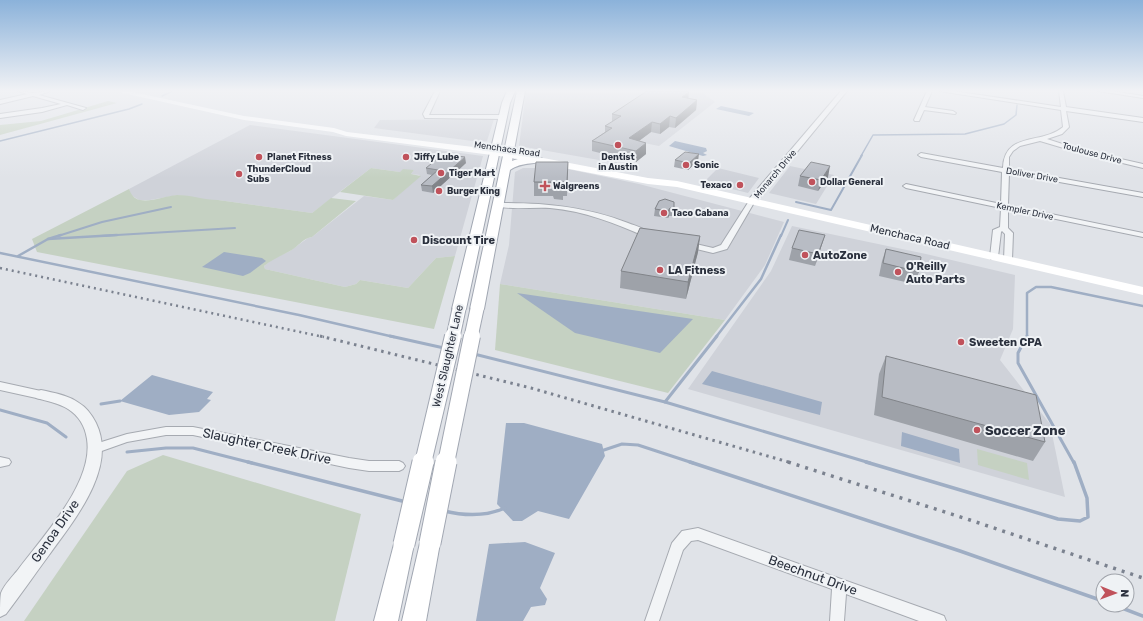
<svg xmlns="http://www.w3.org/2000/svg" width="1143" height="621" font-family="Rubik,sans-serif">
  <style>
    .built { fill: #cfd2d9 }
    .green { fill: #c5d1c2 }
    .water { fill: #9faec4 }
    .lines { fill: none; stroke-linecap: round; stroke-linejoin: round }
    .stream-far4 { stroke: #9faec4; stroke-width: 1.5 }
    .stream-far3 { stroke: #9faec4; stroke-width: 2 }
    .stream-far2 { stroke: #9faec4; stroke-width: 2.5 }
    .stream-far1 { stroke: #9faec4; stroke-width: 3 }
    .stream { stroke: #9faec4; stroke-width: 3.5 }
    .minor-casing { stroke: #a6aab1; stroke-width: 2 }
    .tertiary-casing { stroke: #a6aab1; stroke-width: 2 }
    .primary-casing { stroke: #a1a7b2; stroke-width: 2 }
    .minor { fill: #f2f4f6; fill-rule: evenodd }
    .tertiary { fill: #f2f4f6; fill-rule: evenodd }
    .secondary { fill: #fff; fill-rule: evenodd }
    .primary { fill: #fff; fill-rule: evenodd }
    .rail-far2 { stroke: #7b828f; stroke-width: 2.5; stroke-dasharray: 2 4; stroke-linecap: butt }
    .rail-far1 { stroke: #7b828f; stroke-width: 3; stroke-dasharray: 2.5 4.5; stroke-linecap: butt }
    .rail { stroke: #7b828f; stroke-width: 3.5; stroke-dasharray: 3 6; stroke-linecap: butt }
    .primary-bridge-far2-casing { stroke: #a1a7b2; stroke-width: 15; stroke-linecap: butt }
    .primary-bridge-far1-casing { stroke: #a1a7b2; stroke-width: 18; stroke-linecap: butt }
    .primary-bridge-casing { stroke: #a1a7b2; stroke-width: 23; stroke-linecap: butt }
    .primary-bridge-far2 { stroke: #fff; stroke-width: 13 }
    .primary-bridge-far1 { stroke: #fff; stroke-width: 16 }
    .primary-bridge { stroke: #fff; stroke-width: 21 }
    .wall { fill: #9ea2a9 }
    .shaded-wall { fill: #818489 }
    .building { fill: #b8bcc4; stroke: #818489 }
    .poi-dot { fill: #c0525b; stroke: #eff2f5; stroke-width: 1.5 }
    .labels { text-anchor: middle; dominant-baseline: central; stroke-width: 4; stroke-linejoin: round; paint-order: stroke }
    .far-street-label { font-size: 9px; fill: #2a303d; stroke: #eff2f5 }
    .far-poi-label { font-size: 9px; font-weight: bold; fill: #2a303d; stroke: #eff2f5; text-anchor: start }
    .street-label { font-size: 11px; fill: #2a303d; stroke: #eff2f5 }
    .poi-label { font-size: 11px; font-weight: bold; fill: #2a303d; stroke: #eff2f5; text-anchor: start }
    .near-poi-label { font-size: 13px; font-weight: bold; fill: #2a303d; stroke: #eff2f5; text-anchor: start }
    .near-street-label { font-size: 13px; fill: #2a303d; stroke: #eff2f5 }
  </style>
  <rect width="100%" height="100%" fill="#e0e3e8"/>
  <g class="built">
    <path d="M526 91H705L703 93 715 102 659 146 644 143 616 163 519 146Z"/>
    <path d="M494 119 487 141 480 142 374 128 380 120Z"/>
    <path d="M250 125 483 156 455 256 436 258 408 288 360 280 356 284 345 287 265 269 264 266 273 259 290 251 308 238 312 237 364 196 393 200 420 175 411 174 414 170 400 172 371 168 312 213 218 200H207L178 195 150 200H139L131 195 129 189Z"/>
    <path d="M790 166 834 175 816 204 769 193Z"/>
    <path d="M523 168H563L639 184 784 222 765 265 725 320 500 284 509 245 515 172Z"/>
    <path d="M718 168 759 178 748 193 704 182Z"/>
    <path d="M792 226 926 254 1015 275 1013 329 1000 360 1050 424 1065 497 688 389 771 271Z"/>
  </g>
  <g class="green">
    <path d="M108 101 117 103 0 135V125L41 121Z"/>
    <path d="M371 168 400 172 403 169 414 170 411 174 421 176 393 200 340 192Z"/>
    <path d="M129 189C131 194 134 199 140 200 152 202 165 196 177 195 191 195 204 200 218 200L312 213 331 198 356 201 312 237C303 238 298 247 290 251 281 256 273 259 264 266L265 269 345 287 356 284 360 280 408 288 436 258 455 256 434 329 37 252 32 239Z"/>
    <path d="M500 284 725 320 668 393 495 350Z"/>
    <path d="M977 449 1027 463 1029 480 978 465Z"/>
    <path d="M163 455 361 514 335 621H24L127 471Z"/>
  </g>
  <g class="water">
    <path d="M721 106 754 113 749 116 716 109Z"/>
    <path d="M675 141 706 148 707 151 703 153 707 155 703 156 669 146Z"/>
    <path d="M224 252 262 258 266 261 250 273 243 276 202 267Z"/>
    <path d="M517 293 693 319 660 353 575 333Z"/>
    <path d="M712 371 822 402 820 415 702 384Z"/>
    <path d="M152 375 213 392 207 399 211 400 199 412 169 415 120 401Z"/>
    <path d="M506 423H524L602 444 605 456 569 519 538 511 522 521H513L497 504Z"/>
    <path d="M902 432 959 449 960 463 901 446Z"/>
    <path d="M525 542 555 553 540 588 547 599 545 605 531 607 523 621H476L489 544Z"/>
  </g>
  <g class="lines">
    <g class="stream-far4">
      <path d="M162 96 173 91"/>
      <path d="M0 141 129 109 142 104"/>
      <path d="M861 156 873 135 965 134 1004 124 1016 115 1017 105"/>
    </g>
    <g class="stream-far3">
      <path d="M796 202 831 210 862 155"/>
      <path d="M58 236 102 222 171 207"/>
      <path d="M100 236 235 228"/>
      <path d="M781 236 788 220"/>
    </g>
    <g class="stream-far2">
      <path d="M48 239 117 235"/>
      <path d="M0 253 299 315 394 337"/>
      <path d="M18 256 48 239 61 235"/>
      <path d="M716 337 761 279 781 235"/>
      <path d="M1027 337V293L1036 287H1051L1143 306"/>
    </g>
    <g class="stream-far1">
      <path d="M390 336 444 348"/>
      <path d="M1027 336 1018 353V363L1074 463"/>
      <path d="M474 354 665 402 870 463"/>
      <path d="M665 402 717 336"/>
      <path d="M101 404 120 401"/>
      <path d="M0 410 47 423 66 437"/>
      <path d="M601 451 622 444 638 445 693 463"/>
      <path d="M127 452 166 448H193L252 463"/>
    </g>
    <g class="stream">
      <path d="M248 462 406 502"/>
      <path d="M690 462 960 551 1103 601"/>
      <path d="M866 462 1058 519 1080 521 1088 517 1087 498 1074 462"/>
      <path d="M444 511C465 516 485 517 505 508"/>
      <path d="M1114 605 1143 616"/>
    </g>
    <g class="minor-casing">
      <g id="minor">
        <path d="M18 91 33 93 50 91 39 95 86 108 83 110 67 105 42 112 0 118V114L42 108 61 104 33 96 0 104V100L27 94Z"/>
        <path d="M435 91H440L429 115H503L506 117 503 119 425 118 423 114Z"/>
        <path d="M927 91H932L925 107 953 111 956 113 955 114 924 110 919 121H915L914 120Z"/>
        <path d="M939 91H953L1061 107 1059 91H1063L1066 107 1143 118V122L1066 111 1069 127 1062 134 1047 139 1081 150 1143 164V168L1077 152 1040 141 1020 146 1013 151 1009 157V169L1143 193V197L1009 173 1008 205 1143 233V237L1008 209V228L1013 233 1012 260 1008 262 1004 260 1005 234 1002 231 1001 232 998 257 997 259H991L990 257 993 230 1000 227 1001 208 906 188 903 186 906 184 1001 204 1002 172 921 157 918 155 921 153 1003 168C1004 131 1042 145 1063 127L1061 110Z"/>
        <path d="M1098 91H1112L1143 96V98Z"/>
        <path d="M752 199 755 201 727 249 713 253 684 246 683 244 687 242 713 248 721 245 749 201Z"/>
        <path d="M497 203C544 203 584 206 628 223 636 226 647 229 653 235L652 237H646C615 223 584 211 550 208 532 207 511 210 495 206V204Z"/>
        <path d="M0 382 41 391 45 392 46 395 45 398 41 399 0 390Z"/>
        <path d="M166 427H193L349 458 369 461H399L403 463 405 466 403 469 399 471H369L349 468 193 435H166L127 442 96 453 92 451 90 448 92 445 127 434Z"/>
        <path d="M0 457 9 459 11 462 9 465 0 467Z"/>
        <path d="M698 528 939 614 944 616 946 621H919L846 594 844 621H830L832 589 698 540 691 541 683 550 659 621H645L672 543 682 531Z"/>
      </g>
    </g>
    <g class="tertiary-casing">
      <g id="tertiary">
        <path d="M841 91H847L755 203H749V199Z"/>
        <path d="M41 390C54 393 68 395 79 403 86 407 92 415 96 423 118 468 74 520 49 555 35 574 21 594 6 614L0 617C0 610 0 598 1 593 4 585 12 577 17 571 42 537 94 483 87 439 85 426 79 416 68 409 59 403 47 401 36 398L35 395 36 392Z"/>
      </g>
    </g>
    <g class="primary-casing">
      <g id="primary">
        <path d="M507 91H515L510 103 466 309 464 312H454L452 309 502 103Z"/>
        <path d="M517 91H525L512 161C520 158 537 153 544 160 539 165 522 161 510 170L484 309 482 312H472L470 309Z"/>
        <path d="M430 534 437 536 440 543 426 621H402L420 543 423 536Z"/>
        <path d="M404 535 411 537 414 544 398 621H374L394 544 397 537Z"/>
      </g>
    </g>
    <use href="#minor" class="minor"/>
    <use href="#tertiary" class="tertiary"/>
    <path class="secondary" d="M114 91H128L244 116 334 128 347 132 507 151 648 178 677 181 1143 287V295L677 187 648 184 507 157 346 136 333 132 244 120Z"/>
    <use href="#primary" class="primary"/>
    <path class="rail-far2" d="M0 268 324 337"/>
    <path class="rail-far1" d="M320 336 531 388 792 463"/>
    <path class="rail" d="M788 462 970 520 1143 578"/>
    <g class="primary-bridge-far2-casing">
      <g id="primary-bridge-far2">
        <path d="M453 337 459 309"/>
        <path d="M471 337 477 309"/>
      </g>
    </g>
    <g class="primary-bridge-far1-casing">
      <g id="primary-bridge-far1">
        <path d="M423 463 453 336"/>
        <path d="M446 463 472 336"/>
      </g>
    </g>
    <g class="primary-bridge-casing">
      <g id="primary-bridge">
        <path d="M430 543 446 462"/>
        <path d="M404 544 423 462"/>
      </g>
    </g>
    <use href="#primary-bridge-far2" class="primary-bridge-far2"/>
    <use href="#primary-bridge-far1" class="primary-bridge-far1"/>
    <use href="#primary-bridge" class="primary-bridge"/>
  </g>
  <g class="wall">
    <path d="M688 99 697 100 696 110 675 128 669 127 660 134 651 132 639 141 646 154 636 162 592 151V141L605 132V126L612 122V114Z"/>
    <path d="M675 160 698 161 688 170 674 167Z"/>
    <path d="M568 162 567 196H563V200L554 199 553 196H534V182Z"/>
    <path d="M466 163 433 193 422 191 421 185 432 175 427 174 426 168Z"/>
    <path d="M800 176 828 177 818 191 798 186Z"/>
    <path d="M659 201 674 209 673 216H669L668 218 654 216 655 209Z"/>
    <path d="M825 235 815 266 789 260 792 248Z"/>
    <path d="M700 236 698 252 686 299 620 288 621 271Z"/>
    <path d="M886 249 919 272 914 284 879 276 882 261Z"/>
    <path d="M886 356 1045 442 1033 461 874 415 879 374Z"/>
  </g>
  <g class="shaded-wall">
    <path d="M689 92 688 102 682 97Z"/>
    <path d="M697 100 696 110 675 128 676 118Z"/>
    <path d="M670 116 669 127 660 134V124Z"/>
    <path d="M652 122 651 132 628 149 629 138Z"/>
    <path d="M646 143V154L636 162V151Z"/>
    <path d="M699 154 698 161 688 170 689 163Z"/>
    <path d="M465 157 466 163 433 193 432 186Z"/>
    <path d="M830 166 828 177 818 191 821 180Z"/>
    <path d="M670 208 669 216 668 218V211Z"/>
    <path d="M825 235 821 247 815 266 818 254Z"/>
    <path d="M700 236 698 252 686 299 688 282Z"/>
  </g>
  <g class="building">
    <path d="M647 91H684L689 92 682 97 697 100 676 118 670 116 660 124 652 122 629 138 646 143 636 151 592 141 612 128 605 126 621 116 612 114Z"/>
    <path d="M685 152 699 154 689 163 675 160Z"/>
    <path d="M443 154 465 157 432 186 421 185 438 170 426 168Z"/>
    <path d="M536 162H568L567 182H563V185H553V182H534Z"/>
    <path d="M811 162 830 166 821 180 800 176Z"/>
    <path d="M665 199 674 202V209L670 208 668 211 655 209 659 201Z"/>
    <path d="M640 228 700 236 688 282 621 271Z"/>
    <path d="M799 230 825 235 818 254 792 248Z"/>
    <path d="M886 249 921 257 919 272 883 263Z"/>
    <path d="M886 356 1036 395 1045 442 882 397Z"/>
  </g>
  <linearGradient id="sky" x2="0" y2="1"><stop stop-color="#8bb2da"/><stop offset="0.51" stop-color="#f1f2f5"/><stop offset="1" stop-color="#f1f2f5" stop-opacity="0"/></linearGradient>
  <rect width="1143" height="178" fill="url(#sky)"/>
  <g class="poi-dot">
    <circle cx="618" cy="145" r="4"/>
    <circle cx="259" cy="157" r="4"/>
    <circle cx="406" cy="157" r="4"/>
    <circle cx="686" cy="165" r="4"/>
    <circle cx="441" cy="173" r="4"/>
    <circle cx="239" cy="174" r="4"/>
    <circle cx="812" cy="182" r="4"/>
    <circle cx="740" cy="185" r="4"/>
    <path d="M543 180h4v4h4v4h-4v4h-4v-4h-4v-4h4z"/>
    <circle cx="439" cy="191" r="4"/>
    <circle cx="664" cy="213" r="4"/>
    <circle cx="414" cy="240" r="4"/>
    <circle cx="805" cy="255" r="4"/>
    <circle cx="660" cy="270" r="4"/>
    <circle cx="898" cy="272" r="4"/>
    <circle cx="961" cy="342" r="4"/>
    <circle cx="977" cy="430" r="4"/>
  </g>
  <g class="labels">
    <g class="far-street-label">
      <text transform="translate(507 149) rotate(8)">Menchaca Road</text>
      <text transform="translate(1092 153) rotate(15)">Toulouse Drive</text>
      <text transform="translate(775 174) rotate(-50)">Monarch Drive</text>
      <text transform="translate(1032 175) rotate(10)">Doliver Drive</text>
      <text transform="translate(1025 211) rotate(12)">Kempler Drive</text>
    </g>
    <g class="far-poi-label">
      <text x="267" y="157">Planet Fitness</text>
      <text x="414" y="157">Jiffy Lube</text>
      <text x="618" y="157" text-anchor="middle">Dentist<tspan x="618" dy="10">in Austin</tspan></text>
      <text x="694" y="165">Sonic</text>
      <text x="247" y="169">ThunderCloud<tspan x="247" dy="10">Subs</tspan></text>
      <text x="449" y="173">Tiger Mart</text>
      <text x="820" y="182">Dollar General</text>
      <text x="732" y="185" text-anchor="end">Texaco</text>
      <text x="553" y="186">Walgreens</text>
      <text x="447" y="191">Burger King</text>
      <text x="672" y="213">Taco Cabana</text>
    </g>
    <g class="street-label">
      <text transform="translate(910 237) rotate(13)">Menchaca Road</text>
      <text transform="translate(448 356) rotate(-77)">West Slaughter Lane</text>
    </g>
    <g class="poi-label">
      <text x="422" y="240">Discount Tire</text>
      <text x="813" y="255">AutoZone</text>
      <text x="906" y="266">O'Reilly<tspan x="906" dy="13">Auto Parts</tspan></text>
      <text x="668" y="270">LA Fitness</text>
      <text x="969" y="342">Sweeten CPA</text>
    </g>
    <g class="near-poi-label">
      <text x="985" y="430">Soccer Zone</text>
    </g>
    <g class="near-street-label">
      <text transform="translate(267 446) rotate(12)">Slaughter Creek Drive</text>
      <text transform="translate(55 531) rotate(-55)">Genoa Drive</text>
      <text transform="translate(813 575) rotate(20)">Beechnut Drive</text>
    </g>
  </g>
  <g transform="translate(1115 593) rotate(91)"><circle r="19" fill="#eff2f5" stroke="#a0a4ab"/>
  <path d="M0-3L7 15L0 10L-7 15Z" fill="#c0525b"/>
  <text y="-6" font-size="11" font-weight="bold" text-anchor="middle" fill="#2a303d">N</text>
  </g>
</svg>
